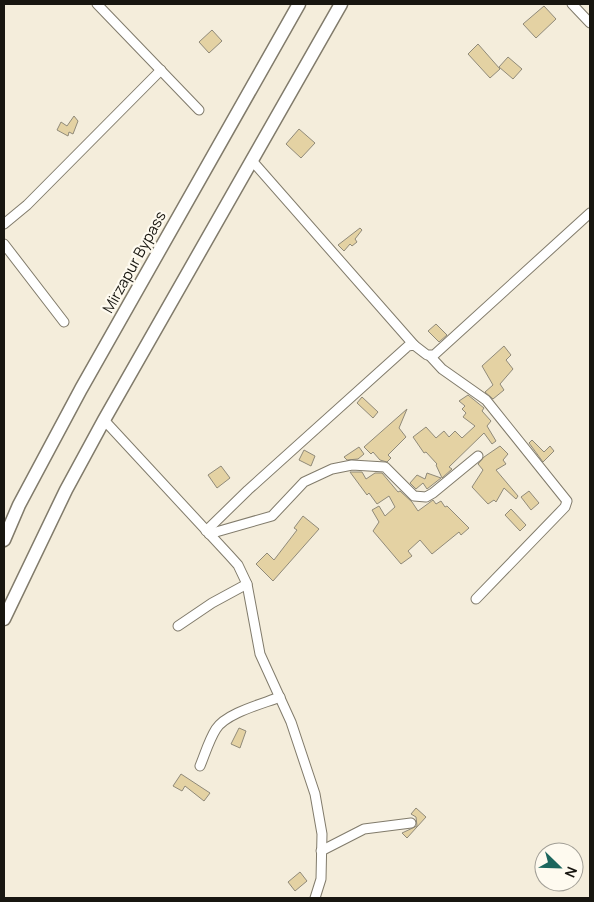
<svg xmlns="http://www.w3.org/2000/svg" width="594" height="902" font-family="Manrope,sans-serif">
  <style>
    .building { fill: #e4d2a3; stroke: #908a79 }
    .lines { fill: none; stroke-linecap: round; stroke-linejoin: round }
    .minor-casing { stroke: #817b6b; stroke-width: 11 }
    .highway-casing { stroke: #817b6b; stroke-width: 15 }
    .minor { stroke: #fff; stroke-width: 9 }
    .highway { stroke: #fff; stroke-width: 12 }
    .labels { text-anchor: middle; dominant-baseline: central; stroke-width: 4.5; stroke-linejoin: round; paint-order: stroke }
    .street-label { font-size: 15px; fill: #181610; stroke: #fefaef }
  </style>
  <rect width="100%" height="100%" fill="#f4eddb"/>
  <g class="building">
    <path d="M544 6 556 19 536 38 523 24Z"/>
    <path d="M212 30 222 41 209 53 199 42Z"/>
    <path d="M478 44 500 69 490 78 468 54Z"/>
    <path d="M508 57 522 69 513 79 499 67Z"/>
    <path d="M74 116 78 121 73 134 69 132 68 136 57 130 61 122 67 126Z"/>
    <path d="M299 129 315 143 301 158 286 144Z"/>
    <path d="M360 228 362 230 355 239 357 242 352 246 350 244 344 251 338 245Z"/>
    <path d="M436 324 447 335 439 342 428 331Z"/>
    <path d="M504 346 511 355 506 360 513 369 500 384 504 390 493 399 485 392 493 385 482 366Z"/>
    <path d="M468 395 484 408 482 411 491 421 487 426 496 441 492 444 484 433 449 467 452 469 442 478 436 465 437 464 426 452 424 453 413 437 426 427 436 438 444 431 449 437 455 431 462 438 475 426 463 417 466 413 462 409 465 406 459 401Z"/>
    <path d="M362 397 378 412 373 418 357 403Z"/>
    <path d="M407 409 399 428 406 437 388 455 391 458 387 462 380 460 373 452 371 454 364 447Z"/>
    <path d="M532 440 544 452 550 446 554 451 543 462 529 443Z"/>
    <path d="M500 446 508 454 503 460 506 464 496 470 518 496 516 499 504 488 496 502 494 500 488 504 472 487 483 470 478 464 484 457Z"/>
    <path d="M359 447 364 454 358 459 347 460 344 457Z"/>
    <path d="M304 450 315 456 311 466 299 460Z"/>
    <path d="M221 466 230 478 217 488 208 475Z"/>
    <path d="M350 472H362L366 479 375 473H382L398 492 400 491 412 502 418 511 433 500 436 504 441 501 445 507 447 506 469 528 461 535 459 532 432 554 420 540 408 551 412 556 401 564 373 531 379 522 372 510 379 506 385 516 395 507 389 496 377 504 369 493 367 495Z"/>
    <path d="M427 473 441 478 427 489 423 483 416 489 410 483 417 475 425 479Z"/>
    <path d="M529 491 539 503 531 510 521 497Z"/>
    <path d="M511 509 526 525 520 531 505 515Z"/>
    <path d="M303 516 319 529 273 581 256 564 267 553 274 560 297 530 294 528Z"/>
    <path d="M239 728 246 731 240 748 231 744Z"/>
    <path d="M181 774 210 793 204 801 185 786 182 791 173 786Z"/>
    <path d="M416 808 426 817 407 838 402 833 417 826 416 817 411 814Z"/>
    <path d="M300 872 307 881 295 891 288 882Z"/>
  </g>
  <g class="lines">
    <g class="minor-casing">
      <g id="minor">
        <path d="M97 4 199 110"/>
        <path d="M572 4 590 23"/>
        <path d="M254 163 414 345"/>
        <path d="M4 224 27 205 161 70"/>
        <path d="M4 244 64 322"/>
        <path d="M430 356 442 369 486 400 567 501 565 507 476 599"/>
        <path d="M104 420 229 555 238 565 247 584 260 654 291 722 315 794 322 834 321 879 315 898"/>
        <path d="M206 531 248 490 408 346 414 345 427 355H434L590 213"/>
        <path d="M209 534 272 516 304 482 332 469 352 465 385 467 414 496 426 497 433 493 478 456"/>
        <path d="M178 626 212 603 247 584"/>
        <path d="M200 766C205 754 209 740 216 729 226 713 262 704 280 697"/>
        <path d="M321 851 364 829 411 823"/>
      </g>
    </g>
    <g class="highway-casing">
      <g id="highway">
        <path d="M4 540 19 505 81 389 299 4"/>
        <path d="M4 619 66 490 104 420 341 4"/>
      </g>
    </g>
    <use href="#minor" class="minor"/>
    <use href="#highway" class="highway"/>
  </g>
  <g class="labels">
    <g class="street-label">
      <text transform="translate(134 262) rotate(-61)">Mirzapur Bypass</text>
    </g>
  </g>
  <rect width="594" height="902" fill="none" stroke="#181610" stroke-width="10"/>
  <g transform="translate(559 867) rotate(113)"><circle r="24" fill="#fefaef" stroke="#a29f96"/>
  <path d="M0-4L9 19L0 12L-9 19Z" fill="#1c665d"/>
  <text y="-8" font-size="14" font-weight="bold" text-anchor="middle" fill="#181610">N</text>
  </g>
</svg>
